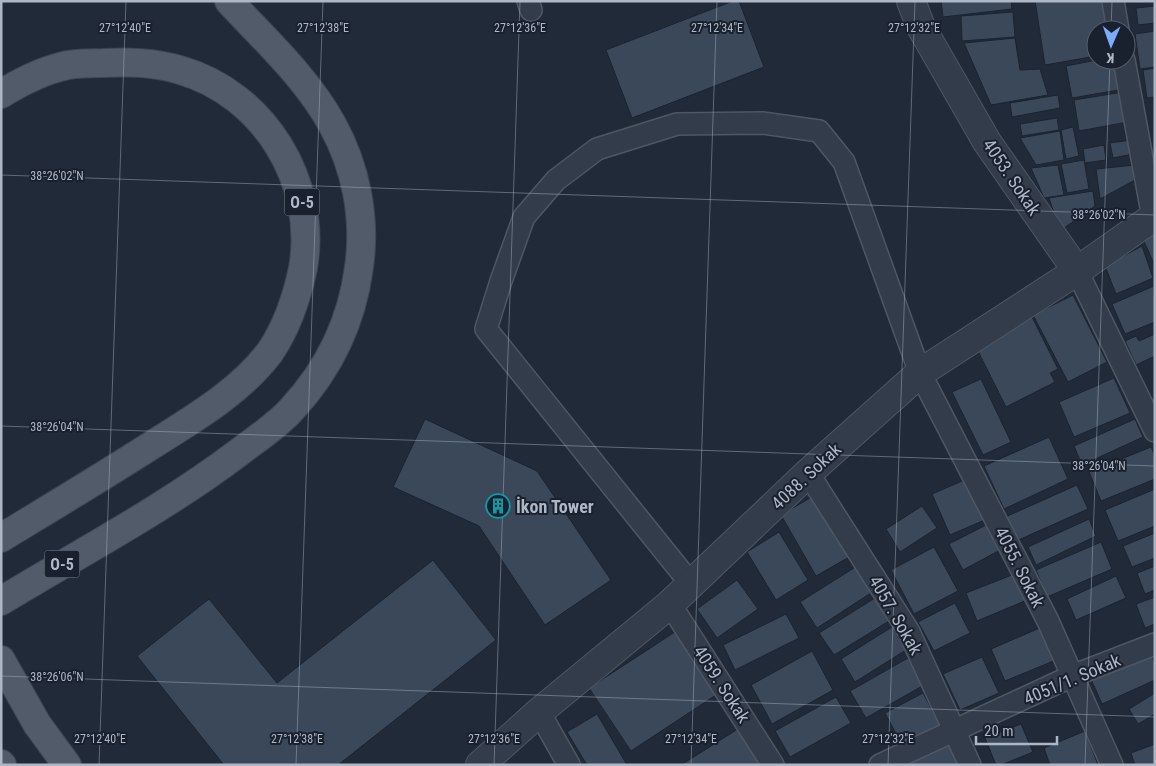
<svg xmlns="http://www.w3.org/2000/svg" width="1156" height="766" font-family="'Roboto Condensed',sans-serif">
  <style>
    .building { fill: #3b4859; stroke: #1b2330 }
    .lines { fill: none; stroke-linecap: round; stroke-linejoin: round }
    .minor-casing { stroke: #4e5764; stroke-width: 24 }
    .tertiary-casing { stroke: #4e5764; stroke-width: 30 }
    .primary-casing { stroke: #3d4553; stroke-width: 30 }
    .minor { stroke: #333c4a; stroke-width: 21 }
    .tertiary { stroke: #333c4a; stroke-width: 28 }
    .primary { stroke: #515b6a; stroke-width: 28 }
    .ticks { fill: none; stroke: #aeb7c6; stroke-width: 1; stroke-opacity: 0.45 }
    .labels { text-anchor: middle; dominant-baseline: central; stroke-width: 4; stroke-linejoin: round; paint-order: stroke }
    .shield { fill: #19212e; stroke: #818a98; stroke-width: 1 }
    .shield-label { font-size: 16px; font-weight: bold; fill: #aeb7c6 }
    .street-label { font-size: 18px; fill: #aeb7c6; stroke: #19212e }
    .poi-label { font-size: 18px; font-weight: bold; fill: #aeb7c6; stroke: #19212e; text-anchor: start }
    .ticks-label { font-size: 12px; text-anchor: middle; fill: #aeb7c6; stroke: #19212e; stroke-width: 4; stroke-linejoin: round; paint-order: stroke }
  </style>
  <rect width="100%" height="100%" fill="#202a39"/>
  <g class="building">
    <path d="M733 1H739L764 67 632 118 606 50Z"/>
    <path d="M941 1H1011L1012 9 943 17Z"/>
    <path d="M1035 1H1107L1113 30H1096V56L1045 65Z"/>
    <path d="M1155 6V23L1138 25 1136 8Z"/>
    <path d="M1013 12 1015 37 962 41 961 16Z"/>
    <path d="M1155 31V67L1140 69 1135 34Z"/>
    <path d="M1015 38 1020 70 1040 69 1048 95 991 105 964 43Z"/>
    <path d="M1097 60H1119L1124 89 1072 98 1066 66Z"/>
    <path d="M1155 68V97L1147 98 1143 70Z"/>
    <path d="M1123 92 1128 122 1079 131 1074 100Z"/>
    <path d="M1058 95 1060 108 1012 117 1010 103Z"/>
    <path d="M1057 118 1059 130 1022 136 1020 124Z"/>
    <path d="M1073 127 1079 156 1066 159 1061 130Z"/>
    <path d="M1060 131 1064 160 1036 165 1020 138Z"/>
    <path d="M1131 140 1133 154 1113 158 1110 143Z"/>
    <path d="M1104 145 1106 160 1085 163 1083 149Z"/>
    <path d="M1084 160 1089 189 1067 193 1061 164Z"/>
    <path d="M1058 165 1064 195 1044 198 1031 168Z"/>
    <path d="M1135 165V180L1100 199 1096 169Z"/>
    <path d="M1093 191 1095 206 1060 231 1049 198Z"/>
    <path d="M1155 234V266L1143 239Z"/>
    <path d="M1142 246 1153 278 1116 294 1105 266Z"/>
    <path d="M1154 286 1155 322 1125 334 1112 304Z"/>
    <path d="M1073 295 1107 362 1068 382 1033 315Z"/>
    <path d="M1032 317 1058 369 1050 373 1055 382 1006 407 975 345Z"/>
    <path d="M1155 334V356L1136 365 1125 341 1136 336 1139 341Z"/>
    <path d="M1114 378 1130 413 1074 437 1059 402Z"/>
    <path d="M981 379 1011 442 983 455 952 392Z"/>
    <path d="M425 419 537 471 611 580 545 625 479 526 393 487Z"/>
    <path d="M1135 419 1143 437 1082 465 1074 446Z"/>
    <path d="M1049 437 1068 479 1004 509 984 466Z"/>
    <path d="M1151 447 1155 456V479L1101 501 1089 472Z"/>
    <path d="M969 478 987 519 950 535 932 494Z"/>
    <path d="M1077 485 1088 509 1014 542 1003 518Z"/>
    <path d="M1155 489V526L1118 541 1105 510Z"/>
    <path d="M815 495 851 556 816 576 781 515Z"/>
    <path d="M922 506 937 528 900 552 886 529Z"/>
    <path d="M1089 519 1096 536 1036 565 1028 547Z"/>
    <path d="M988 524 1002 549 963 570 949 544Z"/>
    <path d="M779 532 808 580 776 600 747 552Z"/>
    <path d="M1155 533V558L1132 567 1123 546Z"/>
    <path d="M1101 542 1112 569 1047 597 1036 570Z"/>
    <path d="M934 547 958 591 914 614 891 570Z"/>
    <path d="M433 560 496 640 338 765H224L137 656 209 599 277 683Z"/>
    <path d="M857 566 874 591 817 628 800 602Z"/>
    <path d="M1155 566V590L1145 594 1137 573Z"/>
    <path d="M1017 573 1027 600 977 621 966 593Z"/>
    <path d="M1116 576 1126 598 1076 620 1067 599Z"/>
    <path d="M737 580 758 609 717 638 697 609Z"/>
    <path d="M1155 597V624L1145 628 1136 604Z"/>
    <path d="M875 598 889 621 834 655 819 633Z"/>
    <path d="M955 603 970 633 934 651 918 622Z"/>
    <path d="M786 614 799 638 735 670 723 645Z"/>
    <path d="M892 627 906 650 855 682 841 659Z"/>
    <path d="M1042 627 1056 660 1005 681 991 649Z"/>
    <path d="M678 630 719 693 631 751 589 688Z"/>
    <path d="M812 651 833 690 772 724 751 685Z"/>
    <path d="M1150 652 1155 663V680L1102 704 1091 679Z"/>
    <path d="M982 657 999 693 960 710 943 674Z"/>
    <path d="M908 658 924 685 866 718 850 691Z"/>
    <path d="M923 693 940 725 902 745 885 713Z"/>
    <path d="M1155 693V714L1138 724 1129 709Z"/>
    <path d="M836 697 851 723 790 757 775 731Z"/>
    <path d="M597 714 627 765H587L567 732Z"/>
    <path d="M1021 724 1033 752 1001 765H996L985 738Z"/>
    <path d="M741 727 765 765H681Z"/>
    <path d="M1085 731 1098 765H1050L1044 748Z"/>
    <path d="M952 743 961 765H901Z"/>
    <path d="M1155 744V765H1135L1131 753Z"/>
  </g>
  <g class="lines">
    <g class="minor-casing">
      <g id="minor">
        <path d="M528 1 531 10"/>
        <path d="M1113 1 1118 30"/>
        <path d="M1124 60 1153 218"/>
        <path d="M1077 271 1155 431"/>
        <path d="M808 473 909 632 970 765"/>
        <path d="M691 584 486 329 501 281 524 217 556 180 597 149 677 124 762 123 819 131 844 162 920 373 1048 621 1112 765"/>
        <path d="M670 604 773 765"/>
        <path d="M539 712 569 765"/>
        <path d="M880 765 1072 676 1155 644"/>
      </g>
    </g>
    <g class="tertiary-casing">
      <g id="tertiary">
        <path d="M911 1 921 27 987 142 1077 271"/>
        <path d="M480 765 539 712 670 604 808 473 920 373 1077 271 1155 216"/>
      </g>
    </g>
    <g class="primary-casing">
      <g id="primary">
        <path d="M1 94C22 81 44 70 68 65 80 63 91 63 103 63 129 62 154 62 180 70 264 94 318 182 303 268 297 297 287 327 270 352 240 392 193 419 152 445 102 477 52 507 1 538"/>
        <path d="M1 601C80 553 164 509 238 453 256 439 277 426 292 409 329 369 352 321 359 267 366 218 356 167 332 124 306 77 265 40 229 1"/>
        <path d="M1 660 37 724 67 765"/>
        <path d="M1 764 2 765"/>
      </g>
    </g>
    <use href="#minor" class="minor"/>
    <use href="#tertiary" class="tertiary"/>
    <use href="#primary" class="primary"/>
  </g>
  <path class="ticks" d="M1111 30 1112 1M1 175 1155 215M1 426 1155 466M1 676 1155 717M99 765 126 1M296 765 323 1M494 765 520 1M691 765 717 1M888 765 915 1M1085 765 1110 60"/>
  <defs>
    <g id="building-ring" transform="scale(1.25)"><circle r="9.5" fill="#19212e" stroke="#0f9aa8" stroke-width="1.5"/><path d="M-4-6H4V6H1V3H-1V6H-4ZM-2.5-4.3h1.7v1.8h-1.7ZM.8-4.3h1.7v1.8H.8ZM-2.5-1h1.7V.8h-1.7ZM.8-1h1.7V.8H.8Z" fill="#0f9aa8"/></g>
  </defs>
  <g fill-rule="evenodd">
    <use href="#building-ring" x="498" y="506"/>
  </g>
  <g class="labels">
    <g class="shield">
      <rect x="284.5" y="188.5" width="35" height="27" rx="4"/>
      <rect x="44.5" y="550.5" width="35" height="27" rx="4"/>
    </g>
    <g class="shield-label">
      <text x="302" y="202">O-5</text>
      <text x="62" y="564">O-5</text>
    </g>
    <g class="street-label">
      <text transform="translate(1012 177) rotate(56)">4053. Sokak</text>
      <text transform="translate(806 476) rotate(-43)">4088. Sokak</text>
      <text transform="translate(1020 567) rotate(63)">4055. Sokak</text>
      <text transform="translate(896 615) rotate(60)">4057. Sokak</text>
      <text transform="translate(1072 679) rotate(-23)">4051/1. Sokak</text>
      <text transform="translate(722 684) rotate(57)">4059. Sokak</text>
    </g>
    <g class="poi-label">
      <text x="516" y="506">İkon Tower</text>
    </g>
  </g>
  <g class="ticks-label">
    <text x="125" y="32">27°12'40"E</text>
    <text x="323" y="32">27°12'38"E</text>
    <text x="520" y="32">27°12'36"E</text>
    <text x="717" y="32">27°12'34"E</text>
    <text x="914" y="32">27°12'32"E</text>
    <text x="57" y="180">38°26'02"N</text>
    <text x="1099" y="219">38°26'02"N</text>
    <text x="57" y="431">38°26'04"N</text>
    <text x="1099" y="470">38°26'04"N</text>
    <text x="57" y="681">38°26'06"N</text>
    <text x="100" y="743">27°12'40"E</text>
    <text x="297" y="743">27°12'38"E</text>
    <text x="494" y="743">27°12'36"E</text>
    <text x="691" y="743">27°12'34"E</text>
    <text x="888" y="743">27°12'32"E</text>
  </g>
  <rect width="1156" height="766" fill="none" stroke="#aeb7c6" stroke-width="5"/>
  <g transform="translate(1111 45) rotate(182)"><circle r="24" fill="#19212e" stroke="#555d6b"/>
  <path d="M0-4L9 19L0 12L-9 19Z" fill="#7cacfd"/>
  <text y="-8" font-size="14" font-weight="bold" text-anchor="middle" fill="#aeb7c6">K</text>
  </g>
  <path d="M976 736v8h81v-8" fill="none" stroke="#aeb7c6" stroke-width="2.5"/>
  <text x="984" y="736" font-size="15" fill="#aeb7c6" stroke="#19212e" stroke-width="4" paint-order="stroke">20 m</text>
</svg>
